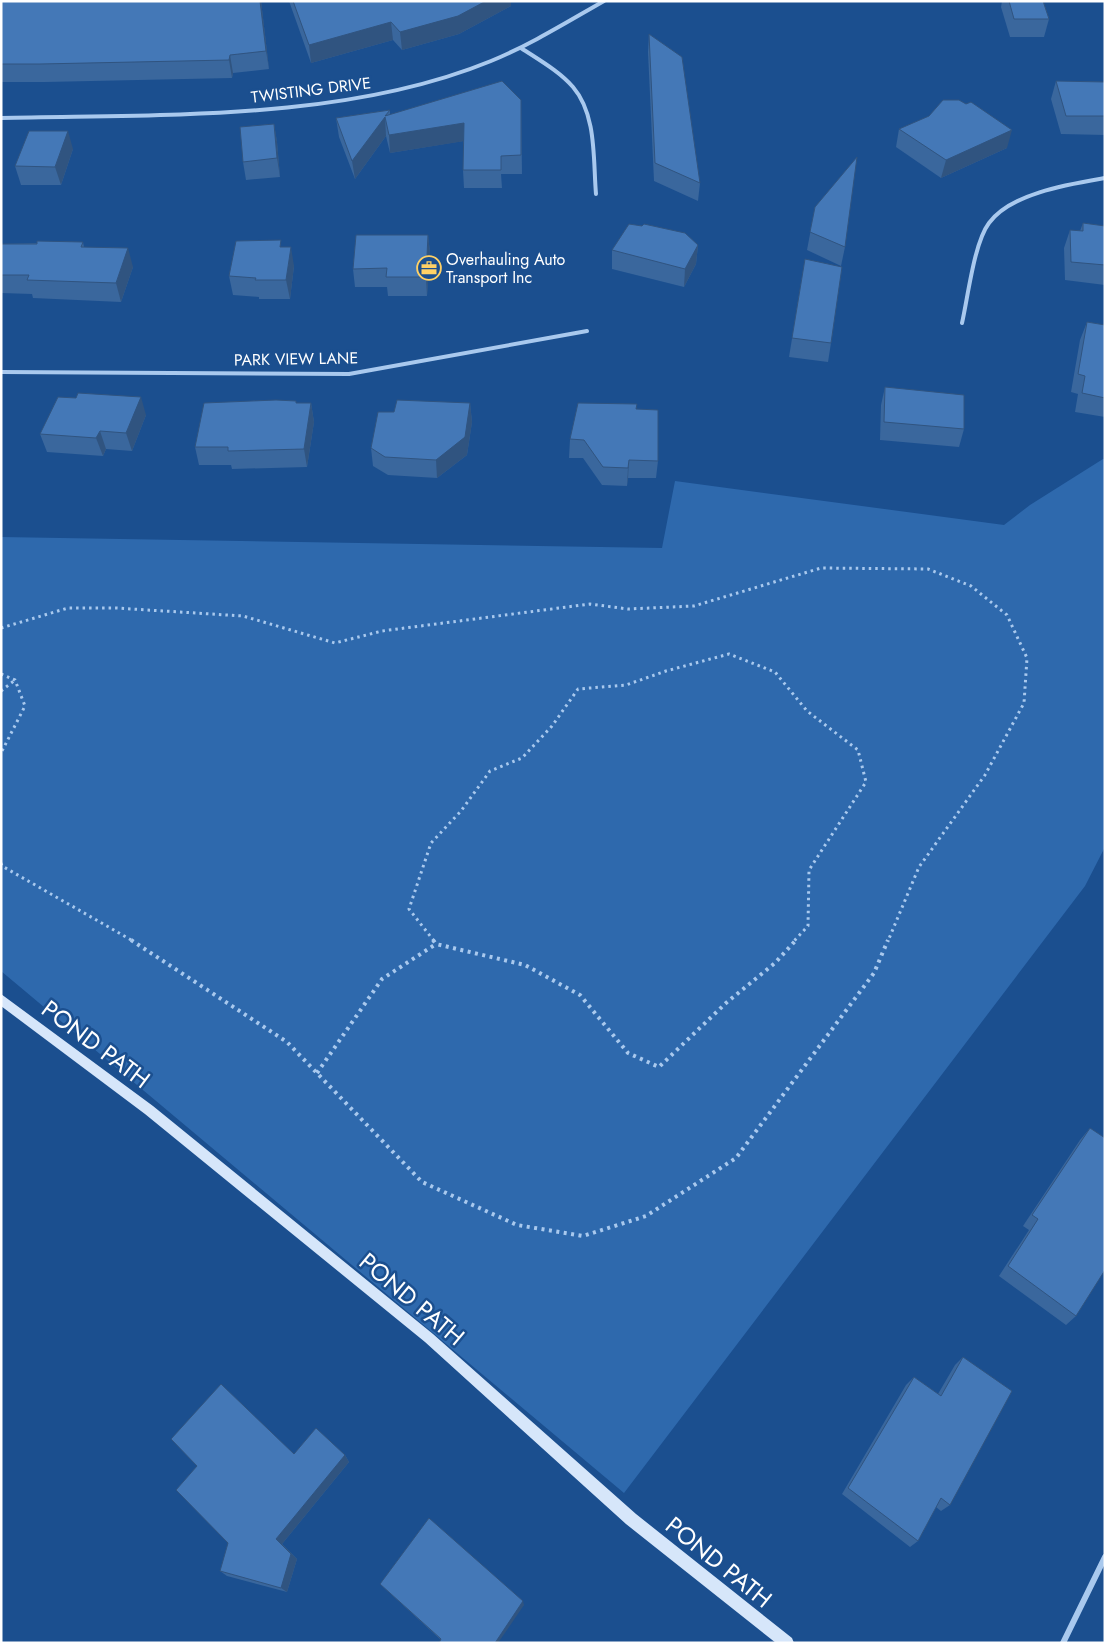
<svg xmlns="http://www.w3.org/2000/svg" width="1106" height="1644" font-family="Jost,sans-serif">
  <style>
    .green { fill: #2e69ad }
    .lines { fill: none; stroke-linecap: round; stroke-linejoin: round }
    .path-far1 { stroke: #a9c9ee; stroke-width: 3; stroke-dasharray: 2.5 4; stroke-linecap: butt }
    .path { stroke: #a9c9ee; stroke-width: 4; stroke-dasharray: 3 4.5; stroke-linecap: butt }
    .street-far1 { stroke: #a9c9ee; stroke-width: 4 }
    .street { stroke: #a9c9ee; stroke-width: 6 }
    .secondary { fill: #d6e6fa; fill-rule: evenodd }
    .wall { fill: #3a679d }
    .shaded-wall { fill: #305480 }
    .building { fill: #4478b7; stroke: #305480 }
    .labels { text-anchor: middle; dominant-baseline: central; stroke-width: 5; stroke-linejoin: round; paint-order: stroke }
    .far-street-label { font-size: 16px; fill: #fff; stroke: #1b4f8f }
    .far-poi-label { font-size: 16px; fill: #fff; stroke: #1b4f8f; text-anchor: start }
    .near-street-label { font-size: 24px; fill: #fff; stroke: #1b4f8f }
  </style>
  <rect width="100%" height="100%" fill="#1b4f8f"/>
  <path class="green" d="M1103 459H1105V847L1085 886 624 1493 1 971V537L662 548 675 481 1004 525 1030 505Z"/>
  <g class="lines">
    <g class="path-far1">
      <path d="M1 628 68 608H116L243 616 335 643 382 631 590 604 628 609 694 606 821 568 928 569 971 586 1007 615 1027 658 1024 703 985 775 919 867 888 941"/>
      <path d="M1 674 15 680 25 706 1 753"/>
      <path d="M1 691 15 680"/>
      <path d="M1 863 2 866 133 941"/>
      <path d="M434 941 409 909 431 843 461 811 490 771 522 758 552 726 578 689 626 685 666 671 729 654 775 672 807 711 858 750 866 782 809 870 808 926 794 941"/>
    </g>
    <g class="path">
      <path d="M131 940 287 1042 422 1182 517 1225 583 1236 646 1216 736 1158 874 973 888 940"/>
      <path d="M433 940 436 944 525 965 580 995 628 1053 659 1067 726 1003 775 963 796 940"/>
      <path d="M317 1073 382 979 436 944"/>
    </g>
    <g class="street-far1">
      <path d="M521 48C539 60 559 71 573 87 597 115 593 160 596 194"/>
      <path d="M1 118C159 114 342 122 491 61 530 45 567 22 604 1"/>
      <path d="M962 323C968 297 974 243 989 223 1011 193 1070 184 1105 178"/>
      <path d="M1 372 349 374 587 331"/>
    </g>
    <path class="street" d="M1063 1643 1105 1557"/>
    <path class="secondary" d="M1 994 153 1106 433 1334 636 1514 792 1638 794 1643H776L626 1524 425 1342 145 1114 1 1006Z"/>
  </g>
  <g class="wall">
    <path d="M1 1H261L269 69 233 73 232 78 45 82H1Z"/>
    <path d="M289 1H511V6L459 34 402 50 393 40 311 63Z"/>
    <path d="M1002 1H1043L1049 19 1044 37H1010L1001 7Z"/>
    <path d="M649 34 700 183 698 201 654 181 648 52Z"/>
    <path d="M1056 81 1105 82V135L1061 134 1051 99Z"/>
    <path d="M521 100 522 174H501L502 188H464L463 170V141L390 153 386 136 355 179 339 137 336 118 390 110V115Z"/>
    <path d="M274 124 277 142 280 177 246 180 243 162Z"/>
    <path d="M899 129 1007 148 941 178 896 147Z"/>
    <path d="M73 149 61 185H21L15 166Z"/>
    <path d="M815 207 845 247 841 266 807 250Z"/>
    <path d="M1083 223 1105 226V285L1065 280 1064 248 1070 230 1080 231Z"/>
    <path d="M428 235 430 253 427 296H388L387 287H355L353 269Z"/>
    <path d="M83 242 84 247 133 267 121 302 33 298 32 294 1 293V244Z"/>
    <path d="M698 245 696 264 684 287 612 269V250Z"/>
    <path d="M283 247 294 266 290 299H259V297L233 295 229 276Z"/>
    <path d="M805 259 831 343 828 362 789 357Z"/>
    <path d="M1087 322 1105 325V417L1075 412 1078 394 1071 392 1080 340Z"/>
    <path d="M885 387 964 429 959 447 880 440 881 405Z"/>
    <path d="M297 403H311L314 422 307 467 232 469 231 465H199L195 447Z"/>
    <path d="M470 403 472 422 467 455 437 478 388 475 373 466 371 448 394 412Z"/>
    <path d="M637 409 658 461 656 478H628L627 486 602 485 583 458H569L570 439Z"/>
    <path d="M146 415 132 451 106 449 103 456 47 452 40 434Z"/>
    <path d="M1090 1128 1076 1316 1066 1325 999 1276 1029 1230 1023 1226 1080 1140Z"/>
    <path d="M963 1357 950 1505 941 1511 936 1507 918 1541 910 1547 842 1494 906 1385 914 1377 938 1394 955 1365Z"/>
    <path d="M294 1454 345 1455 349 1462 282 1544 297 1559 287 1592 227 1576 220 1571Z"/>
    <path d="M380 1584 524 1605 441 1640Z"/>
  </g>
  <g class="shaded-wall">
    <path d="M260 1H261L269 69 266 51Z"/>
    <path d="M486 1H511V6L459 34 402 50 400 32Z"/>
    <path d="M391 22 393 40 311 63 309 45Z"/>
    <path d="M230 55 233 73 232 78 229 60Z"/>
    <path d="M385 117 386 136 355 179 352 161Z"/>
    <path d="M464 123 465 141 390 153 389 135Z"/>
    <path d="M274 124 277 142 280 177 277 158Z"/>
    <path d="M1012 130 1007 148 941 178 946 160Z"/>
    <path d="M68 131 73 149 61 185 55 167Z"/>
    <path d="M428 235 430 253 427 296 426 277Z"/>
    <path d="M698 245 696 264 684 287 685 269Z"/>
    <path d="M291 247 294 266 290 299 286 280Z"/>
    <path d="M128 248 133 267 121 302 116 283Z"/>
    <path d="M141 397 146 415 132 451 126 433Z"/>
    <path d="M311 403 314 422 307 467 304 449Z"/>
    <path d="M470 403 472 422 467 455 437 478 436 460Z"/>
    <path d="M100 431 106 449 103 456 96 438Z"/>
    <path d="M629 460 628 478 627 486 628 468Z"/>
    <path d="M345 1455 349 1462 282 1544 297 1559 287 1592 281 1588 276 1539Z"/>
    <path d="M523 1601 524 1605 498 1643H495Z"/>
  </g>
  <g class="building">
    <path d="M1 1H260L266 51 230 55 229 60 40 64H1Z"/>
    <path d="M293 1H486L458 16 400 32 391 22 309 45Z"/>
    <path d="M1009 1H1043L1049 19H1014Z"/>
    <path d="M649 34 682 57 700 183 655 163Z"/>
    <path d="M502 81 521 100V155L501 156V170H463L464 123 389 135 385 117 352 161 336 118 390 110 385 116Z"/>
    <path d="M1056 81 1105 82V116H1066Z"/>
    <path d="M943 100H959L966 104 971 102 1012 130 946 160 899 129 929 116Z"/>
    <path d="M274 124 277 158 243 162 240 127Z"/>
    <path d="M29 131H68L55 167 15 166Z"/>
    <path d="M857 157 845 247 810 232 815 207Z"/>
    <path d="M1083 223 1105 226V265L1071 262 1070 230 1083 231Z"/>
    <path d="M629 224 642 226 644 224 685 233 698 245 685 269 612 250Z"/>
    <path d="M356 235H428L426 277H386L387 268 353 269Z"/>
    <path d="M281 240 280 247H291L286 280H255L256 278 229 276 236 241Z"/>
    <path d="M37 241 83 242 81 247 128 248 116 283 27 280 29 275H1V244H37Z"/>
    <path d="M805 259 842 267 831 343 792 338Z"/>
    <path d="M1087 322 1105 325V398L1082 393 1085 376 1078 374Z"/>
    <path d="M885 387 964 395V429L884 422Z"/>
    <path d="M78 393 141 397 126 433 100 431 96 438 40 434 58 397 76 398Z"/>
    <path d="M276 400 296 401V403H311L304 449 228 451V447H195L204 403Z"/>
    <path d="M397 400 470 403 465 437 436 460 385 457 371 448 378 412H394Z"/>
    <path d="M578 403 637 404 636 409 658 410V461L629 460 628 468 603 467 584 440 570 439Z"/>
    <path d="M1090 1128 1105 1138V1270L1076 1316 1008 1266 1038 1219 1032 1215Z"/>
    <path d="M963 1357 1012 1391 950 1505 941 1498 918 1541 848 1488 914 1377 941 1396Z"/>
    <path d="M221 1384 294 1454 316 1428 345 1455 276 1539 291 1554 281 1588 220 1571 228 1543 176 1490 197 1466 171 1439Z"/>
    <path d="M429 1518 523 1601 495 1643H439L441 1639 380 1584Z"/>
  </g>
  <defs>
    <g id="office-ring" transform="scale(1.25)"><circle r="9.5" fill="#1b4f8f" stroke="#ffd166" stroke-width="1.5"/><path d="M-6-3h4V-5.5h4V-3h4V5H-6ZM-1-4.5V-3h2v-1.5ZM-6 0V1H6V0Z" fill="#ffd166"/></g>
  </defs>
  <g fill-rule="evenodd">
    <use href="#office-ring" x="429" y="268"/>
  </g>
  <g class="labels">
    <g class="far-street-label">
      <text transform="translate(311 90) rotate(-7)">TWISTING DRIVE</text>
      <text transform="translate(296 359) rotate(-1)">PARK VIEW LANE</text>
    </g>
    <g class="far-poi-label">
      <text x="446" y="259">Overhauling Auto<tspan x="446" dy="18">Transport Inc</tspan></text>
    </g>
    <g class="near-street-label">
      <text transform="translate(96 1044) rotate(37)">POND PATH</text>
      <text transform="translate(412 1299) rotate(40)">POND PATH</text>
      <text transform="translate(719 1562) rotate(39)">POND PATH</text>
    </g>
  </g>
  <rect width="1106" height="1644" fill="none" stroke="#ffffff" stroke-width="5"/>
</svg>
